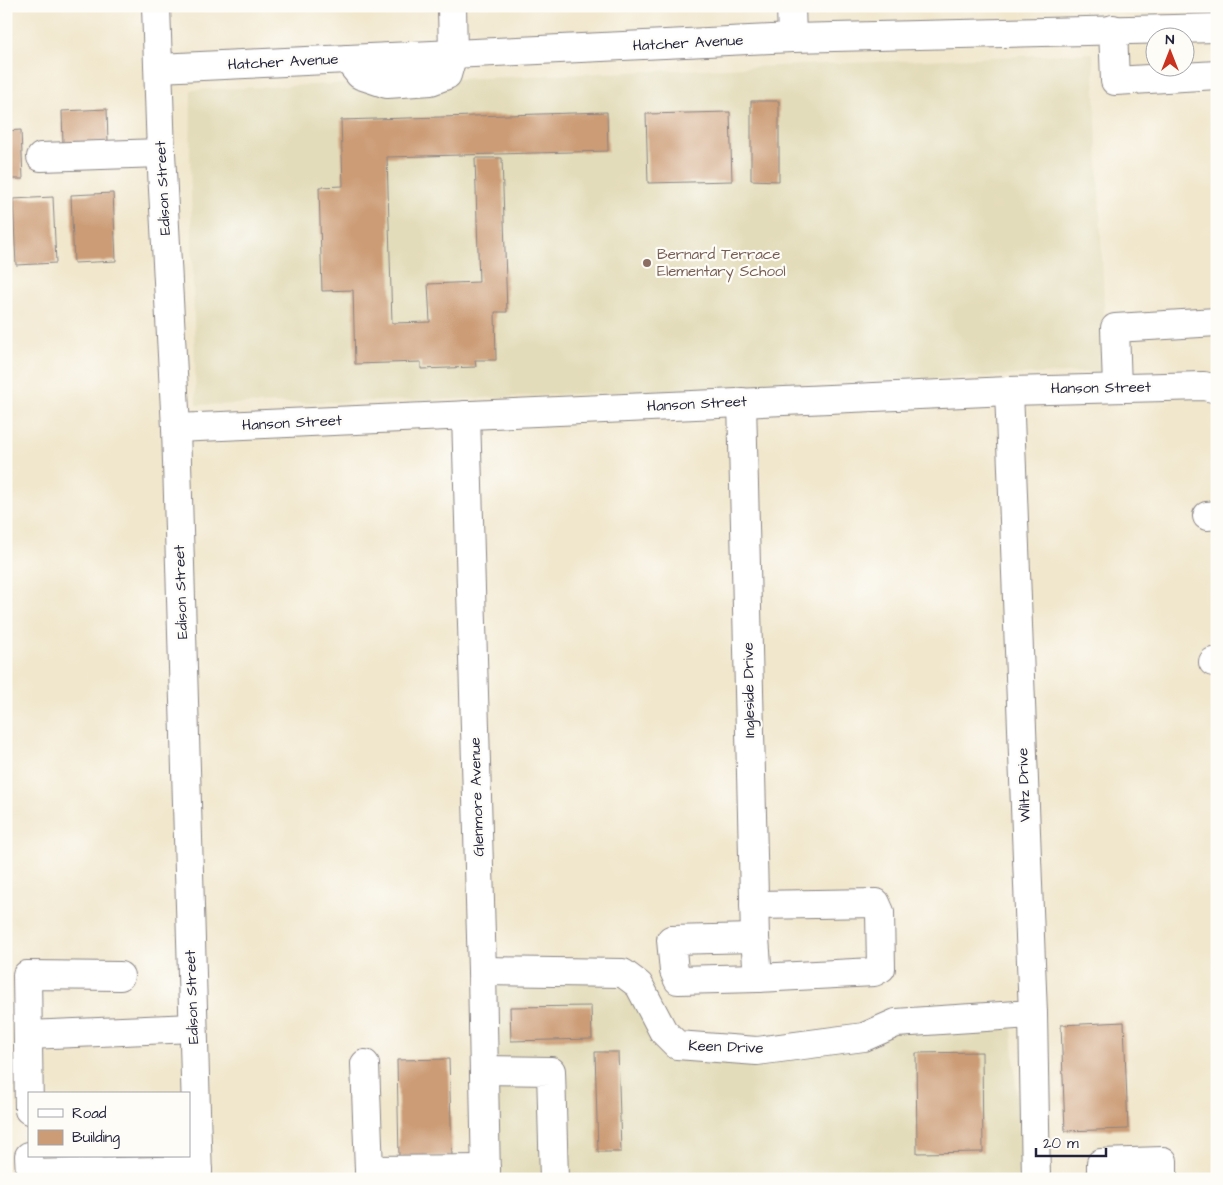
<svg xmlns="http://www.w3.org/2000/svg" width="1223" height="1185" font-family="'Architects Daughter',sans-serif">
  <style>
    .built { fill: #e3dcba }
    .building { fill: #cc9c76 }
    .lines { fill: none; stroke-linecap: round; stroke-linejoin: round }
    .minor-casing { stroke: #8a8484; stroke-width: 30 }
    .minor { stroke: #fff; stroke-width: 28 }
    .education-dot { fill: #8d6e63; stroke: #fdfcf7; stroke-width: 2 }
    .labels { text-anchor: middle; dominant-baseline: central; stroke-width: 4.5; stroke-linejoin: round; paint-order: stroke }
    .street-label { font-size: 15px; fill: #22223b; stroke: #fdfcf7 }
    .education-label { font-size: 15px; fill: #785e54; stroke: #fdfcf7; text-anchor: start }
  </style>
  <rect width="100%" height="100%" fill="#fdfcf7"/>
  <filter id="ink" filterUnits="userSpaceOnUse"><feTurbulence type="fractalNoise" baseFrequency=".02" numOctaves="2"/><feDisplacementMap in="SourceGraphic" scale="10" xChannelSelector="R" yChannelSelector="G"/><feConvolveMatrix kernelMatrix="1 2 1 2 8 2 1 2 1" color-interpolation-filters="sRGB"/></filter>
  <filter id="wash" filterUnits="userSpaceOnUse"><feTurbulence type="fractalNoise" baseFrequency=".0096" numOctaves="4" result="noise"/><feDisplacementMap in="SourceGraphic" scale="20" xChannelSelector="R" yChannelSelector="G"/><feGaussianBlur stdDeviation="1.12" result="paint"/><feColorMatrix in="noise" values="0 0 0 0 0 0 0 0 0 0 0 0 0 0 0 0 0 1.4 0 .05"/><feComposite in="paint" operator="in"/></filter>
  <g filter="url(#wash)">
    <rect width="100%" height="100%" fill="#f1e7cd"/>
    <g class="built">
      <path d="M1093 53 1107 371 461 399 196 405 190 154 191 90Z"/>
      <path d="M482 971 623 973 677 1045 1011 1016 1022 1171 1016 1179H499Z"/>
    </g>
    <g id="blocks">
      <g class="building">
        <path d="M751 101H779V181L751 180Z"/>
        <path d="M107 109 108 142 63 144 62 111Z"/>
        <path d="M607 112 608 151 387 157 392 323 430 322 428 284 479 282 475 158H502L507 312H495L496 360H475L476 367 421 369V362L355 364 353 290 322 291 319 187 343 186 341 120Z"/>
        <path d="M730 112 732 181 648 183 646 114Z"/>
        <path d="M21 130 23 179H6V131Z"/>
        <path d="M113 193 116 261 74 263 71 195Z"/>
        <path d="M53 197 56 263 16 265 13 199Z"/>
        <path d="M591 1006 592 1039 511 1041 510 1007Z"/>
        <path d="M1124 1022 1128 1129 1065 1131 1061 1025Z"/>
        <path d="M595 1052H618L621 1152H598Z"/>
        <path d="M982 1052 983 1152 917 1153 916 1053Z"/>
        <path d="M449 1059 452 1156 399 1157 397 1060Z"/>
      </g>
    </g>
  </g>
  <g filter="url(#ink)">
    <use href="#blocks" fill-opacity="0" stroke="#8a8484" stroke-width="1"/>
    <g class="lines">
      <g class="minor-casing">
        <g id="minor">
          <path d="M156 6 161 153 176 428 198 1179"/>
          <path d="M791 6 792 38"/>
          <path d="M1113 29 1115 81 1217 75"/>
          <path d="M347 59 360 75 387 84 431 81 447 75 453 54 452 6"/>
          <path d="M159 68 792 38 1217 28"/>
          <path d="M41 157 161 153"/>
          <path d="M1117 388 1115 328 1217 322"/>
          <path d="M1009 391 1033 1014 1036 1179"/>
          <path d="M742 402 755 938 758 978"/>
          <path d="M466 415 482 971 486 1179"/>
          <path d="M176 428 1009 391 1204 386 1217 389"/>
          <path d="M1207 516 1217 515"/>
          <path d="M1213 662H1217"/>
          <path d="M754 905 876 903 880 912 881 968 874 972 758 978 678 980 674 971 671 940 755 938"/>
          <path d="M482 971 623 973 639 985 663 1031 677 1045 757 1051 864 1037 896 1023 1033 1014"/>
          <path d="M28 1035 193 1028"/>
          <path d="M365 1064 369 1170"/>
          <path d="M484 1070 551 1071 554 1179"/>
          <path d="M29 1110 27 975 120 976"/>
          <path d="M29 1156 30 1174 198 1170"/>
          <path d="M369 1179V1170L486 1169"/>
          <path d="M1101 1179V1163L1163 1161V1179"/>
        </g>
      </g>
      <use href="#minor" class="minor"/>
    </g>
  </g>
  <circle class="education-dot" cx="647" cy="263" r="5"/>
  <g class="labels">
    <g class="street-label">
      <text transform="translate(688 43) rotate(-3)">Hatcher Avenue</text>
      <text transform="translate(283 62) rotate(-3)">Hatcher Avenue</text>
      <text transform="translate(163 188) rotate(-93)">Edison Street</text>
      <text transform="translate(1101 388) rotate(-1)">Hanson Street</text>
      <text transform="translate(697 404) rotate(-3)">Hanson Street</text>
      <text transform="translate(292 423) rotate(-3)">Hanson Street</text>
      <text transform="translate(181 592) rotate(-92)">Edison Street</text>
      <text transform="translate(749 690) rotate(-91)">Ingleside Drive</text>
      <text transform="translate(1024 785) rotate(-92)">Wiltz Drive</text>
      <text transform="translate(477 797) rotate(-92)">Glenmore Avenue</text>
      <text transform="translate(192 997) rotate(-92)">Edison Street</text>
      <text transform="translate(726 1047) rotate(2)">Keen Drive</text>
    </g>
    <g class="education-label">
      <text x="657" y="254">Bernard Terrace<tspan x="657" dy="17">Elementary School</tspan></text>
    </g>
  </g>
  <rect width="1223" height="1185" fill="none" stroke="#fdfcf7" stroke-width="25"/>
  <rect x="28" y="1092" width="162" height="65" fill="#fdfcf7" stroke="#a5a5ac"/>
  <rect x="38" y="1109" width="25" height="8" fill="#ffffff" stroke="#a5a5ac"/>
  <text x="72" y="1118" font-size="15" fill="#22223b">Road</text>
  <rect x="38" y="1130" width="25" height="15" fill="#cc9c76" stroke="#a5a5ac"/>
  <text x="72" y="1142" font-size="15" fill="#22223b">Building</text>
  <g transform="translate(1170 52)"><circle r="24" fill="#fdfcf7" stroke="#a5a5ac"/>
  <path d="M0-4L9 19L0 12L-9 19Z" fill="#c8321e"/>
  <text y="-8" font-size="14" font-weight="bold" text-anchor="middle" fill="#22223b">N</text>
  </g>
  <path d="M1036 1148v8h70v-8" fill="none" stroke="#22223b" stroke-width="2.5"/>
  <text x="1043" y="1148" font-size="15" fill="#22223b" stroke="#fdfcf7" stroke-width="4" paint-order="stroke">20 m</text>
</svg>
